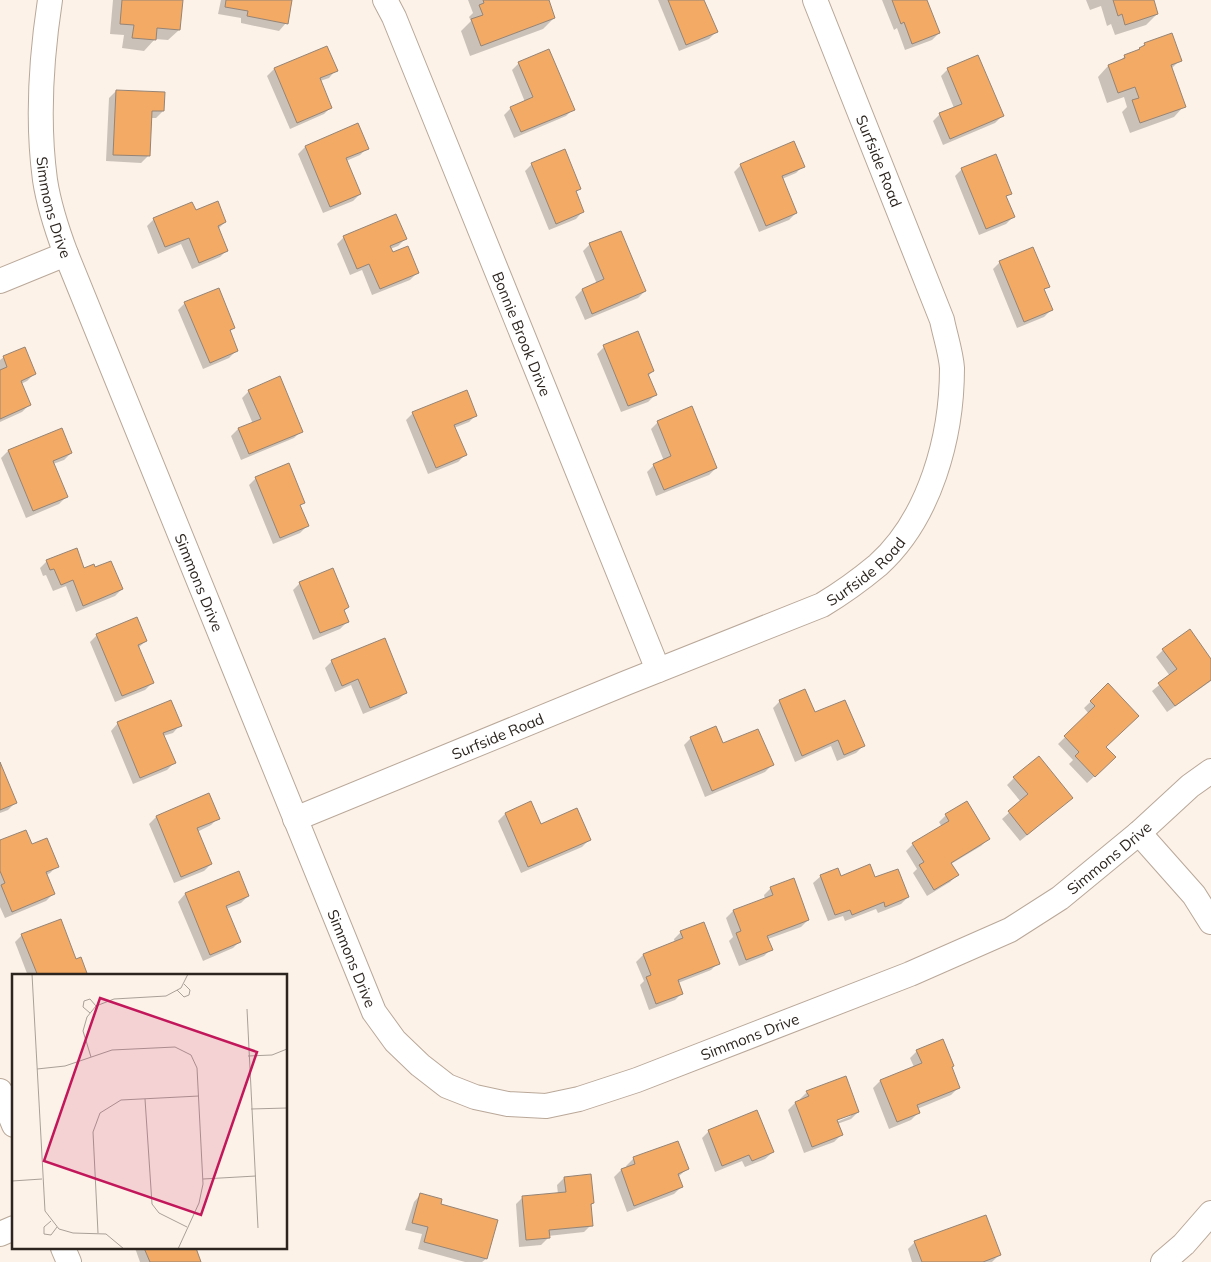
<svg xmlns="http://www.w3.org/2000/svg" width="1211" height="1262" font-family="Mulish,sans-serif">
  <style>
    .shadow { fill: #0003; fill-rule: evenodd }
    .building { fill: #f3aa64; stroke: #958476 }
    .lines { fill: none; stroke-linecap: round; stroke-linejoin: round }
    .minor-casing { stroke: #b9a899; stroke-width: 26 }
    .minor { stroke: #fff; stroke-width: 24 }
    .labels { text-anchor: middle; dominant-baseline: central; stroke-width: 4; stroke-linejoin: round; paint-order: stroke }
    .street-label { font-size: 15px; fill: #2c251f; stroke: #fff }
    .inset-road { fill: none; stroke: #a9a098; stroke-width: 1 }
    .view { fill: #c2185b; fill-opacity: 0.15; stroke: #c2185b; stroke-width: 2.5 }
    .inset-edge { fill: none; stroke: #2c251f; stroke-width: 2.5 }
  </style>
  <rect width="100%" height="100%" fill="#fdf2e8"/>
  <g class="shadow">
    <path d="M113 0H182L179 30 168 40 155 39 144 51 122 48 124 35 110 34Z"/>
    <path d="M221 0H291L286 23 279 31 241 23V18L218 14Z"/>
    <path d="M468 0H547L554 18 543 29 470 56 461 31 471 21 469 17 473 13Z"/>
    <path d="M658 0H703L716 32 709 39 679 51Z"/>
    <path d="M882 0H926L939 33 932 40 905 50 897 28 894 30Z"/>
    <path d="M1086 0H1152L1157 14 1146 25 1115 35 1111 24 1107 26 1101 6 1090 10Z"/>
    <path d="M1145 44 1180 60 1171 69 1184 106 1174 117 1130 133 1122 112 1127 107 1124 97 1107 103 1098 77 1108 66 1119 62 1125 56 1137 52Z"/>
    <path d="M326 47 336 70 329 78 320 81 331 107 324 114 290 129 267 76 274 69Z"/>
    <path d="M519 63 573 109 566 116 514 138 504 115 511 108 525 102 512 70Z"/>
    <path d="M948 69 1002 116 995 123 943 145 933 121 940 114 954 108 941 76Z"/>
    <path d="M116 91 163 111 156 118H150L148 156 141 163 106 161 109 98Z"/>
    <path d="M358 125 367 148 360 155 346 161 360 194 353 201 323 213 298 154 305 147Z"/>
    <path d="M532 164 580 188 575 193 583 211 576 219 549 230 525 171Z"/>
    <path d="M741 165 803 166 796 173 782 179 796 213 789 220 759 232 734 172Z"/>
    <path d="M962 169 1010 193 1005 198 1013 217 1006 224 979 235 955 176Z"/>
    <path d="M195 212 225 222 218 229 227 250 220 257 192 269 181 244 158 254 147 226 154 219Z"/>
    <path d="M344 237 405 239 398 246 390 249 417 273 410 280 372 295 362 270 350 275 337 244Z"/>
    <path d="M590 244 645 291 638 298 585 320 575 297 582 290 597 284 583 251Z"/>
    <path d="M1000 262 1048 286 1043 291 1051 310 1044 317 1017 328 993 269Z"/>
    <path d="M185 303 234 328 229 332 236 351 229 358 203 369 178 310Z"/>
    <path d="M604 347 653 371 648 376 655 395 648 402 621 412 597 354Z"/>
    <path d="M4 357 34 374 27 381 21 384 29 405 22 412 0 422V360Z"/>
    <path d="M249 391 301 431 294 438 241 460 231 436 238 429 253 424 242 398Z"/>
    <path d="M413 413 476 415 469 422 454 428 465 455 458 462 428 474 406 420Z"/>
    <path d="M658 422 716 468 709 475 656 496 647 472 654 465 664 461 651 429Z"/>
    <path d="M8 451 71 453 64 460 53 464 66 497 59 504 26 518 1 458Z"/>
    <path d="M256 478 304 502 299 507 307 526 300 533 273 544 249 485Z"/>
    <path d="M47 561 83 570 122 589 115 596 76 612 66 586 53 591 46 575 43 576 40 568Z"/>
    <path d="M300 583 348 607 343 612 347 622 340 629 313 640 293 590Z"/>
    <path d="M97 635 146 641 138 648 152 683 145 690 115 702 90 642Z"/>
    <path d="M1163 650 1211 661V681L1167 712 1152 691 1170 676 1156 657Z"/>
    <path d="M332 661 406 692 399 699 363 714 351 685 335 692 325 668Z"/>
    <path d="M1108 685 1105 747 1108 764 1087 783 1069 764 1073 760 1058 744 1089 714 1084 708Z"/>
    <path d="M780 701 814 714 863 746 856 753 837 761 831 746 795 762 773 708Z"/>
    <path d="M118 723 180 725 173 733 163 736 174 763 167 770 133 784 111 731Z"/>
    <path d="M691 738 722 745 772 765 765 772 705 797 684 745Z"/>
    <path d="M0 766 15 803 8 810 0 813Z"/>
    <path d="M1014 778 1072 798 1020 841 1002 819 1021 802 1007 785Z"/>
    <path d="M505 814 589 840 582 847 521 873 498 821Z"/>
    <path d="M946 815 988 839 981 846 951 864 957 875 950 882 927 896 913 873 917 869 906 851 913 844 942 827 939 822Z"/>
    <path d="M156 817 218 818 211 825 197 832 211 864 204 871 174 883 149 824Z"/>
    <path d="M0 841 31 846 57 866 50 873 46 875 53 894 46 901 5 918 0 907Z"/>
    <path d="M238 873 248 896 241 903 226 909 240 941 233 948 203 961 178 902 185 894Z"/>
    <path d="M821 876 874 879 908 897 901 904 878 913 876 909 845 921 843 916 828 921 813 883Z"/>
    <path d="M771 888 808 920 801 927 768 939 771 949 764 956 739 966 729 941 733 937 726 918 733 911 765 899 764 895Z"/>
    <path d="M681 932 718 963 711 970 678 983 682 993 675 1000 649 1010 640 985 644 981 636 962 643 955 675 943 674 939Z"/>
    <path d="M22 935 75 961 87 976H28L15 942Z"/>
    <path d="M917 1051 951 1068 958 1088 951 1095 917 1109 918 1113 911 1120 889 1129 873 1088 880 1081 914 1067 910 1058Z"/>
    <path d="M807 1092 858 1112 851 1119 837 1124 841 1135 834 1142 804 1153 788 1110 795 1103 801 1101 800 1099ZM851 1114V1116L832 1124 831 1121Z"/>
    <path d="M709 1131 773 1152 765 1159 745 1167 742 1161 715 1172 702 1138Z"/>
    <path d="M677 1142 687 1169 678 1177 681 1187 674 1194 627 1212 614 1177 621 1170 627 1168 626 1166 633 1159Z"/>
    <path d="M564 1178 593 1203 590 1206 591 1225 584 1232 548 1236V1238L541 1245 519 1247 516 1204 523 1197 558 1194 557 1185Z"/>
    <path d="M421 1194 439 1204 496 1220 486 1259 482 1262H465L418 1249 422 1234 405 1230 414 1202Z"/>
    <path d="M915 1242 999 1255 992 1262H912L908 1249Z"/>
    <path d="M135 1248H194L199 1262H140Z"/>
  </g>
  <g class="building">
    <path d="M122 0H183L180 30 157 28 156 40 132 38 134 25 120 24Z"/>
    <path d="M226 0H292L288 24 247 16 248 11 225 7Z"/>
    <path d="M483 0H549L555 18 481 46 471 19 483 15 479 5 484 3Z"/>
    <path d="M668 0H704L718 32 686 45Z"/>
    <path d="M892 0H927L940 33 912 44 904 22 901 24Z"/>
    <path d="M1113 0H1154L1158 14 1125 25 1122 14 1118 16Z"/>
    <path d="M1172 33 1182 61 1171 65 1186 107 1140 123 1132 100 1139 98 1135 87 1118 93 1108 65 1125 58 1124 55 1140 49 1139 48 1145 45 1144 43Z"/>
    <path d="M327 46 338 71 320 78 332 108 297 123 274 68Z"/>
    <path d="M549 49 575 110 521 132 510 107 533 97 518 62Z"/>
    <path d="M978 55 1004 116 950 139 939 113 962 104 947 68Z"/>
    <path d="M116 90 165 92 164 111H152L150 156 113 155Z"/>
    <path d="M358 123 369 149 346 158 361 194 330 207 305 146Z"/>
    <path d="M794 141 805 167 782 176 797 213 766 226 740 164Z"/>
    <path d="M565 149 581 189 576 191 584 212 556 224 531 163Z"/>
    <path d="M996 154 1012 194 1006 196 1015 217 986 229 961 168Z"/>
    <path d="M218 201 226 222 218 226 228 251 199 263 189 238 165 247 153 218 192 202 196 210Z"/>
    <path d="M396 214 407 239 390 246 393 252 408 246 419 273 380 289 369 264 357 269 343 236Z"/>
    <path d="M621 231 646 291 592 314 582 289 604 279 589 243Z"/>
    <path d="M1033 247 1050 287 1044 289 1053 310 1024 322 999 261Z"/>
    <path d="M219 288 235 328 230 330 238 351 210 363 184 302Z"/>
    <path d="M638 331 654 371 648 374 657 395 628 406 603 345Z"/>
    <path d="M25 347 36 374 21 381 31 405 0 419V370L7 367 3 356Z"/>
    <path d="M280 376 303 432 249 454 238 428 261 419 248 390Z"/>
    <path d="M467 390 477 416 454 425 467 455 436 468 412 412Z"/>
    <path d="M692 406 717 468 664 490 653 464 671 456 657 421Z"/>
    <path d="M62 428 72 453 53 461 68 497 33 511 8 450Z"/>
    <path d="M289 463 305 503 300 505 309 526 280 538 255 477Z"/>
    <path d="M77 548 84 568 94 564 95 567 111 561 123 589 83 606 73 580 61 585 54 569 50 570 46 560Z"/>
    <path d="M333 568 349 607 344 610 349 622 320 633 299 582Z"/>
    <path d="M137 617 147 641 138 645 154 683 122 696 96 634Z"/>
    <path d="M1190 629 1211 659V680L1175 706 1158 683 1177 669 1162 649Z"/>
    <path d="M385 638 407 693 370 708 358 679 342 686 331 660Z"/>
    <path d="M1108 683 1139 716 1106 747 1116 757 1095 777 1075 756 1079 752 1064 736 1095 706 1090 701Z"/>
    <path d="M805 689 815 712 845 700 865 746 844 755 838 740 802 756 779 700Z"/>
    <path d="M171 700 182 726 163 733 176 763 140 778 117 722Z"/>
    <path d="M716 726 723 743 758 729 774 765 712 791 690 737Z"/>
    <path d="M1039 756 1073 798 1027 835 1008 811 1028 794 1013 777Z"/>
    <path d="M0 762 17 803 0 810Z"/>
    <path d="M209 793 220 819 197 828 212 864 181 877 156 816Z"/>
    <path d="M531 801 541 824 577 808 591 840 528 867 505 813Z"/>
    <path d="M967 801 990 839 951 863 959 875 934 890 919 865 924 862 912 843 949 821 945 814Z"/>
    <path d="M26 830 32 844 47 838 59 867 46 872 55 894 12 912 1 885 5 883 0 871V840Z"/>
    <path d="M870 864 875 877 898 869 909 897 885 907 884 902 852 915 850 910 835 915 820 875 838 868 841 876Z"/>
    <path d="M239 871 249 896 226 906 241 942 210 955 185 893Z"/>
    <path d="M794 878 809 920 767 936 773 950 746 960 736 933 741 931 733 910 773 895 770 887Z"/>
    <path d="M61 919 76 959 81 957 88 976H38L21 934Z"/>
    <path d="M704 922 720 964 678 980 683 994 656 1004 646 977 651 975 643 954 683 938 680 931Z"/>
    <path d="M943 1039 954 1066 952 1067 960 1088 917 1105 920 1113 897 1122 880 1080 922 1063 916 1050Z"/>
    <path d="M846 1076 859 1112 837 1120 843 1135 812 1147 795 1102 809 1096 806 1091Z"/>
    <path d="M757 1110 774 1152 752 1161 749 1155 722 1166 708 1130Z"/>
    <path d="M678 1141 689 1169 678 1174 683 1187 634 1206 621 1169 635 1164 633 1157Z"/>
    <path d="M591 1174 594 1203 591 1204 593 1226 549 1230 550 1238 526 1240 522 1196 566 1192 564 1177Z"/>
    <path d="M420 1193 442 1199 441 1204 498 1220 487 1259 424 1242 428 1227 412 1223Z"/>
    <path d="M986 1215 1001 1255 983 1262H922L914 1241Z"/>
    <path d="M144 1248H196L201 1262H150Z"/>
  </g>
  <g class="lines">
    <g class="minor-casing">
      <g id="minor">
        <path id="s1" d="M50 0C41 59 37 121 45 180 49 206 57 230 66 254L374 1012 395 1041 420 1065 447 1086 475 1097 508 1104 546 1106 579 1099 637 1080 910 974 1010 930 1060 898 1139 833 1190 786 1211 771"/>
        <path id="s2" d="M385 0 394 17 658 670"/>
        <path d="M0 281 66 254"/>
        <path id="s3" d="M295 819 626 683 822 605C842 593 860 580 878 565 930 518 952 437 952 368 951 353 945 335 942 320L815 0"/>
        <path d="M1139 833 1194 895 1211 922"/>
        <path d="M0 1091 14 1125"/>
        <path d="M0 1234 14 1228"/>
        <path d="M63 1248 69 1262"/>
        <path d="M1163 1262 1184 1244 1211 1213"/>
      </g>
    </g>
    <use href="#minor" class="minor"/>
  </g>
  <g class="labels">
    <g class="street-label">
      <text transform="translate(879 161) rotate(68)">Surfside Road</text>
      <text stroke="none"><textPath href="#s1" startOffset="209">Simmons Drive</textPath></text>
      <text stroke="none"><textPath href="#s2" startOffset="361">Bonnie Brook Drive</textPath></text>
      <text stroke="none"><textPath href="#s3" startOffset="624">Surfside Road</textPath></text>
      <text stroke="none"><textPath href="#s1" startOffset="612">Simmons Drive</textPath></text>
      <text stroke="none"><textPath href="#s3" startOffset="219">Surfside Road</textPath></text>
      <text stroke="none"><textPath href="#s1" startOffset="1902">Simmons Drive</textPath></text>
      <text stroke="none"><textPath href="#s1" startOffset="1018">Simmons Drive</textPath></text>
      <text stroke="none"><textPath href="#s1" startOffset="1498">Simmons Drive</textPath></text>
    </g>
  </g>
  <g transform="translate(12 974)">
    <rect width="275" height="275" fill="#fdf2e8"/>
    <path class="inset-road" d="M20 0 33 237 47 255 61 259 94 260 112 275M165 16 172 23 177 21 178 16 172 10M235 35 246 254M78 39 71 33 72 27 78 25 84 32M236 82 260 81 275 75M79 83 71 57 75 43 84 32 102 25 154 22 169 14 176 0M25 95 53 92 100 76 163 73 179 81 185 94 191 210 187 229 166 275M133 125 140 230 147 239 175 253M239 135 275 134M191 205 244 202M0 207 30 205M39 247 32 253V260L39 261 45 253M86 259 81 158 88 139 109 126 187 122"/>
    <path class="view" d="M88 24 245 78 189 241 32 187Z"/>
    <rect width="275" height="275" class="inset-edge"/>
  </g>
</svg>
